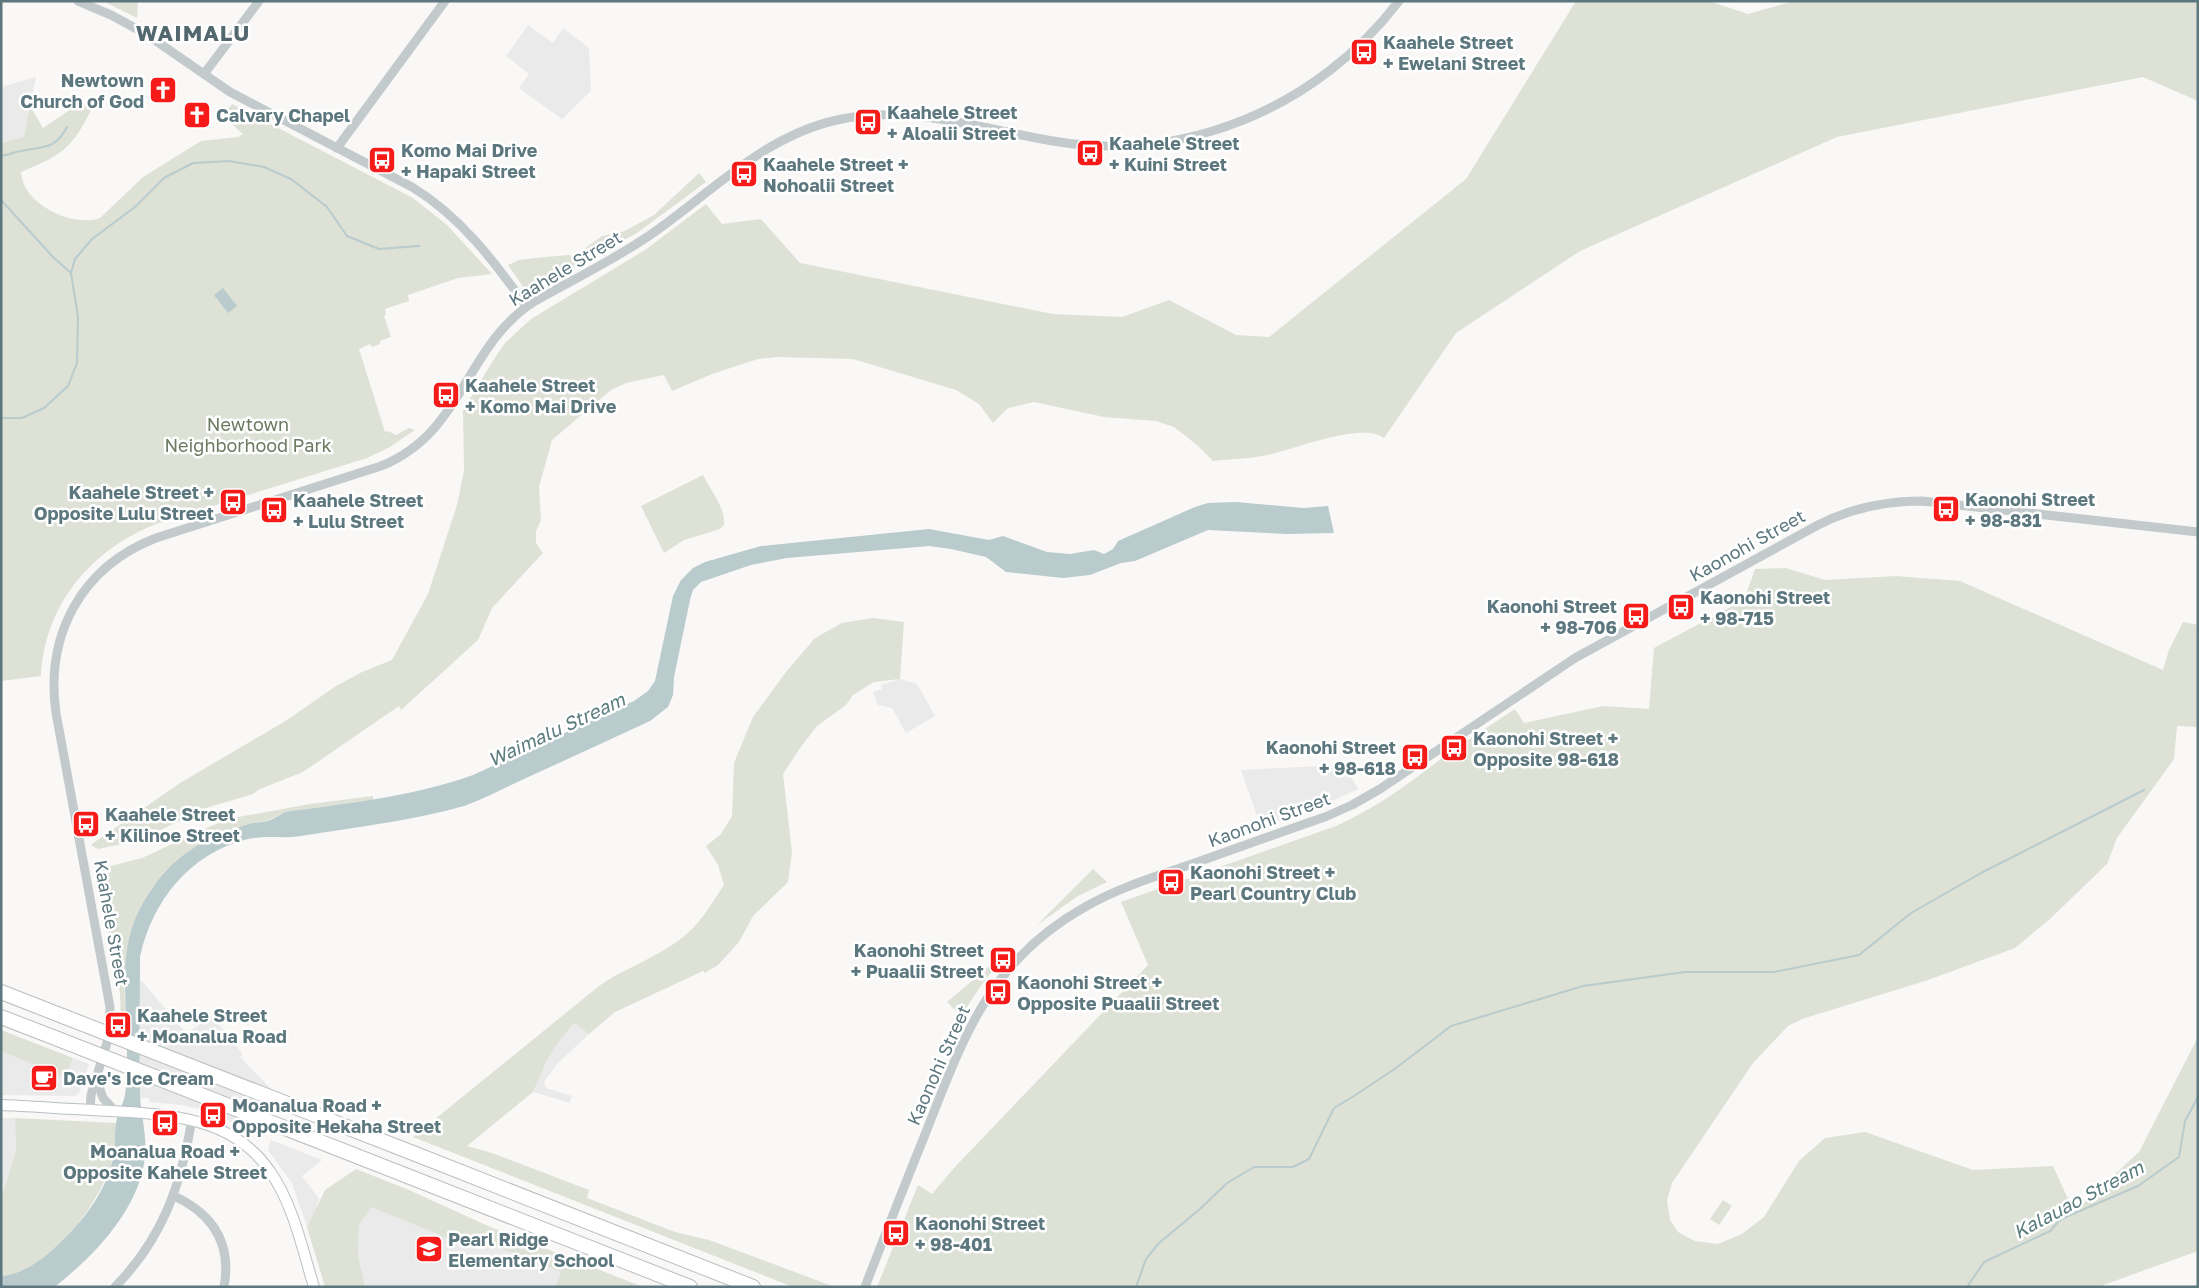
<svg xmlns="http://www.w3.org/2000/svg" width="2199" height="1288" font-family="'Golos Text',sans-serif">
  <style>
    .built { fill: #e9eae9 }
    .green { fill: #dde1d6 }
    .water { fill: #b9cbcc }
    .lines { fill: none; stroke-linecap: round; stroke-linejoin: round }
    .stream { stroke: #b9cbcc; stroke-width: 2 }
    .secondary-casing { stroke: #b7c0c3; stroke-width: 12 }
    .motorway-casing { stroke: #b8bec0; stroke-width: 16 }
    .tertiary { stroke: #c3cacc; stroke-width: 9 }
    .secondary { stroke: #fff; stroke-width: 10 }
    .motorway { stroke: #fff; stroke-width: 14 }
    .motorway-bridge-casing { stroke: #b8bec0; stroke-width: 16; stroke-linecap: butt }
    .motorway-bridge { stroke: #fff; stroke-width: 14 }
    .labels { text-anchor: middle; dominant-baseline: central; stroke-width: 5; stroke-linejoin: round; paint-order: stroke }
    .poi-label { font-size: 18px; font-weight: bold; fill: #5c777e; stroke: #fff; text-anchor: start }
    .street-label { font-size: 18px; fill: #5c777e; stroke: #fff }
    .park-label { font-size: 18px; fill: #6b7a60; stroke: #fff }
    .water-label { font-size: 19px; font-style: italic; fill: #5b7c7e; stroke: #fff }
    .district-label { font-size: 22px; font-weight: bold; letter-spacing: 1px; fill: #53686e; stroke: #fff }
  </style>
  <rect width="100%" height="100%" fill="#f9f8f6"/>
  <g class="built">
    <path d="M528 25 553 43 563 28 589 48 591 91 562 119 519 88 529 74 506 56Z"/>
    <path d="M36 77 24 137 1 143V87Z"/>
    <path d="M900 679 917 684 935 716 906 733 892 708 878 705 873 692 882 689 881 685Z"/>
    <path d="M1345 765 1358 789 1326 804 1261 827 1241 770Z"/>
    <path d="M140 979 187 1034 211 1015 243 1054 240 1057 279 1097 278 1105 257 1130 247 1131 228 1120 200 1109 181 1105 149 1102V1098H140Z"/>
    <path d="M574 1023 589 1034 557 1064 544 1082 546 1088 549 1089 572 1096 570 1103 533 1092 546 1062 557 1044Z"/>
    <path d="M1 1051 64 1076 73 1058 89 1064 79 1093 75 1096 1 1095Z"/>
    <path d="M1 1118H15L16 1151 1 1199Z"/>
    <path d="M271 1140 322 1160 302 1176 319 1199 315 1212 307 1227 292 1183 268 1150Z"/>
    <path d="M371 1207 460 1242 464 1234 561 1272 555 1287H365L358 1255 359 1225Z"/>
  </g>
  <g class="green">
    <path d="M103 1H138L137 18Z"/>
    <path d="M1576 1H1708L1748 14 1794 1H2198V101L2143 77 1837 137 1580 251 1456 333 1384 438C1362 421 1293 450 1267 455 1250 459 1231 459 1213 461L1197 445 1174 427 1156 421 1104 417 1034 402 1008 408 993 423 979 404 956 390 853 359 777 357 758 359 712 374 672 391 664 375 626 383 611 390 552 440 539 487 541 520 536 531V543L543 553 492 608 478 640 401 710 399 706 303 772 260 789 253 794 209 807 137 841 98 849 92 846V844L180 783 287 720 336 686 362 672 392 660 428 594 457 505 464 471 463 410 496 356 505 343 531 319 645 250 706 204 722 224 761 219 800 263 1053 314 1122 317 1169 300 1236 335 1269 337 1466 179Z"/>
    <path d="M80 103 92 108C72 149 62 155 21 172 22 204 73 228 100 218L143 177 201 141 238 137 243 134 223 116 232 104 413 198 446 224 492 274 458 278 408 295 409 301 385 309 386 315 384 316 391 337 380 341V344L372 347 370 344 359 349 385 432 388 431 396 435 409 428 415 430 390 447 367 458 156 524C91 550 45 604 41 676L1 681V143L24 137 30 106 43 128Z"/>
    <path d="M699 173 706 182 637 233 531 290 524 288 508 265 519 260 535 258 569 255 577 258 583 257 587 247 602 236 625 231 654 215Z"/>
    <path d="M703 475C710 489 726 509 724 525L720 529 684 540 664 553 641 506Z"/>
    <path d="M1786 568 1825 580 1896 576 1960 581 2163 670 2169 650 2183 622 2198 625V727L2177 726 2174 759 2117 838 2107 864 2051 918 2015 948 1928 980 1802 1019 1788 1026 1753 1063 1672 1183 1667 1200 1670 1220 1678 1232 1695 1241 1718 1244 1742 1234 1764 1217 1799 1161 1825 1138 1865 1132 1973 1170 2053 1166 2074 1212 2139 1152 2198 1037V1251L2098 1287H877L918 1185 932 1194 954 1168 1148 965 1121 902 1336 826C1378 807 1408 784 1445 756 1468 740 1491 725 1515 709L1524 723 1603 706 1649 709 1654 648 1744 600 1755 569Z"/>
    <path d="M873 618 904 622 900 679 874 682 853 695 846 705 817 726 800 748 783 774 792 852 788 882 753 916 739 942 718 965 705 973 703 971 615 1012 589 1034 574 1023 557 1044 546 1062 533 1092 467 1146 492 1153 589 1190 587 1198 675 1232 709 1240 835 1287H793L413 1137 599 986C629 965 669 954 695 926 706 914 715 898 724 885L718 865 706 846 721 834 732 816 734 763 753 717 786 672 815 638 842 623Z"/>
    <path d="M373 796V800L285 812 267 821 248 824 225 831 203 842 166 870 151 889 140 908 124 979 126 1024 121 1022 120 993 98 877 99 869 142 858 211 826 233 818 310 804Z"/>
    <path d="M1093 869 1107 882 1078 896 1037 925Z"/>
    <path d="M1013 946 984 981 961 1016 947 1002Z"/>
    <path d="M1 1030 73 1058 64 1077 1 1051Z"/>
    <path d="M15 1118 116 1123C115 1137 116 1152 111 1165 96 1208 50 1271 1 1276V1199L16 1151Z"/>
    <path d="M356 1169 409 1190 488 1226 643 1287H555L561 1272 464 1234 460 1243 371 1207 359 1225 358 1255 365 1287H325L307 1227 325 1190Z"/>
    <path d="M1723 1200 1732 1206 1719 1225 1710 1219Z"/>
  </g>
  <g class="water">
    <path d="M223 288 237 306 228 313 214 295Z"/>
    <path d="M1236 502 1303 508 1328 506 1334 533 1287 534 1208 530 1135 561 1121 563 1090 575 1063 578 1006 572 986 557 951 549 929 546 787 558 751 565 701 582 693 590 690 600 674 677 673 695 668 707 650 721C609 740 568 759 526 778 506 787 485 799 464 806 411 821 356 827 301 836 283 839 266 835 248 839 190 853 152 901 140 957 140 1003 139 1049 140 1095 141 1115 147 1135 145 1156 140 1208 96 1254 57 1285L54 1287H1V1276C25 1274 46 1257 62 1241 85 1219 107 1189 113 1158 116 1147 114 1135 116 1124 117 1114 123 1105 125 1095 128 1073 127 1047 126 1024 125 972 120 935 151 890 173 856 208 836 245 825 253 822 261 823 268 821 273 819 279 815 285 812 348 803 412 797 473 775L634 701 648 691 655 681 673 596 681 580 693 568 705 562 761 546 929 529 989 540 1003 536 1047 552 1070 554 1094 550 1104 554 1113 549 1118 541 1195 507 1208 503Z"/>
  </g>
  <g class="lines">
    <g class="stream">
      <path d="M1 156C8 155 14 152 21 151 44 146 55 150 67 127"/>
      <path d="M1 200 53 257 71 273"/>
      <path d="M1 418H22L44 408 68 386 77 363 78 317 71 273 75 259 92 239 135 207 164 178 193 163 229 161 264 167 291 179 327 207 347 236 379 249 419 246"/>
      <path d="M1136 1287 1146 1259 1159 1243 1200 1209 1227 1183 1254 1167H1293L1309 1159 1334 1108 1354 1096 1396 1068 1451 1026 1583 986 1685 972H1774L1859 955 1911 913 1981 873 2144 790"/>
      <path d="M1967 1287 1984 1262 2050 1231 2061 1219 2138 1186 2179 1157 2185 1121 2198 1097"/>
    </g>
    <g class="secondary-casing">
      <path id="secondary" d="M1 1105C32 1106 62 1109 92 1110 155 1114 229 1112 269 1170 293 1203 302 1248 314 1287"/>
    </g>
    <g class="motorway-casing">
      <g id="motorway">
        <path d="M1 992 65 1017"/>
        <path d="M1 1017 58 1039"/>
        <path d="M418 1155 753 1287"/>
        <path d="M410 1177 690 1287"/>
      </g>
    </g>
    <g class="tertiary">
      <path d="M78 1 111 15 146 34 230 92 412 187C460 216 494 261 526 306"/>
      <path d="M204 74 259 1"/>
      <path d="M337 148 445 1"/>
      <path d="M96 1078 103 1098 116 1112"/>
      <path d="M90 1110 91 1095 109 1036 110 1007 56 713C45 635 81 567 156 538L381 466C465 432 464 346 535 301 574 279 616 259 653 233 712 192 764 136 837 120 910 104 982 129 1053 141 1185 164 1318 107 1399 1"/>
      <path d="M174 1196C213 1214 232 1243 224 1287"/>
      <path d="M115 1287C163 1238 181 1185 192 1119"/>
      <path d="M865 1287C885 1235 905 1184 926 1132 964 1036 989 961 1085 907 1116 889 1151 878 1186 866 1232 850 1278 833 1325 817L1352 805 1380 789 1575 658 1818 525C1851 508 1885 501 1922 501L2198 532"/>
    </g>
    <use href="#secondary" class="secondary"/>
    <use href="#motorway" class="motorway"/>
    <g class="motorway-bridge-casing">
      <g id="motorway-bridge">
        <path d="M65 1017 418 1155"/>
        <path d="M58 1039 410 1177"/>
      </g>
    </g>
    <use href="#motorway-bridge" class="motorway-bridge"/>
  </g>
  <defs>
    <g id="bus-square" transform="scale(1.4375)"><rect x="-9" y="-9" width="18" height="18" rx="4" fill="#f61a19" stroke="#fff"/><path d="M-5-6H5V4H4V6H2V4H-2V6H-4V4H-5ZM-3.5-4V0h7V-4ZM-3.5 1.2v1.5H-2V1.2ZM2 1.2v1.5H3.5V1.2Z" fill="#fff"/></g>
    <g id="church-square" transform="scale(1.4375)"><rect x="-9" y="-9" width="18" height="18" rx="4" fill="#f61a19" stroke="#fff"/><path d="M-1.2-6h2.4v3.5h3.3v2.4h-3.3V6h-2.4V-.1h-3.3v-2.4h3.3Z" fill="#fff"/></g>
    <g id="cafe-square" transform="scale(1.4375)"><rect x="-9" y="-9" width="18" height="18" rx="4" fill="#f61a19" stroke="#fff"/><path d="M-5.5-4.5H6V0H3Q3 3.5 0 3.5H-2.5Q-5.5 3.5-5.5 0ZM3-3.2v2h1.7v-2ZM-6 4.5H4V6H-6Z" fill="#fff"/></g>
    <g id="school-square" transform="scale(1.4375)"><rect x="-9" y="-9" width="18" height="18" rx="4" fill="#f61a19" stroke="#fff"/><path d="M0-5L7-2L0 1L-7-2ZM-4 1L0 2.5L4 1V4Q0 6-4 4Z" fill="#fff"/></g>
  </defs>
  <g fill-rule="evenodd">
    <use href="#bus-square" x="1364" y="52"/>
    <use href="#church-square" x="163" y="90"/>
    <use href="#church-square" x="197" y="115"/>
    <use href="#bus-square" x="868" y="122"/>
    <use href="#bus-square" x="1090" y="153"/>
    <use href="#bus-square" x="382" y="160"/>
    <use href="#bus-square" x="744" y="174"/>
    <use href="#bus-square" x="446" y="395"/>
    <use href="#bus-square" x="233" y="502"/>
    <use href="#bus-square" x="1946" y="509"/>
    <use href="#bus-square" x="274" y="510"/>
    <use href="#bus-square" x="1681" y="607"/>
    <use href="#bus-square" x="1636" y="616"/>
    <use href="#bus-square" x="1454" y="748"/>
    <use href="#bus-square" x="1415" y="757"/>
    <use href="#bus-square" x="86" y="824"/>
    <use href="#bus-square" x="1171" y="882"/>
    <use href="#bus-square" x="1003" y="960"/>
    <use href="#bus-square" x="998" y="992"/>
    <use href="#bus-square" x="118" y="1025"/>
    <use href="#cafe-square" x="44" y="1078"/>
    <use href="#bus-square" x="213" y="1115"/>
    <use href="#bus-square" x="165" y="1123"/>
    <use href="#bus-square" x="896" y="1233"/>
    <use href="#school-square" x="429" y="1249"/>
  </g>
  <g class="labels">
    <g class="poi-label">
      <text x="1383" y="42">Kaahele Street<tspan x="1383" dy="21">+ Ewelani Street</tspan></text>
      <text x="144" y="80" text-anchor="end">Newtown<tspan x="144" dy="21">Church of God</tspan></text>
      <text x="887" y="112">Kaahele Street<tspan x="887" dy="21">+ Aloalii Street</tspan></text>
      <text x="216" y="115">Calvary Chapel</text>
      <text x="1109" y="143">Kaahele Street<tspan x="1109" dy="21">+ Kuini Street</tspan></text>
      <text x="401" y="150">Komo Mai Drive<tspan x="401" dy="21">+ Hapaki Street</tspan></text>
      <text x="763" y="164">Kaahele Street +<tspan x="763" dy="21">Nohoalii Street</tspan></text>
      <text x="465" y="385">Kaahele Street<tspan x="465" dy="21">+ Komo Mai Drive</tspan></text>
      <text x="214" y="492" text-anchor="end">Kaahele Street +<tspan x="214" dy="21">Opposite Lulu Street</tspan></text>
      <text x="1965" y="499">Kaonohi Street<tspan x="1965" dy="21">+ 98-831</tspan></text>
      <text x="293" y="500">Kaahele Street<tspan x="293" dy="21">+ Lulu Street</tspan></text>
      <text x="1700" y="597">Kaonohi Street<tspan x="1700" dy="21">+ 98-715</tspan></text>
      <text x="1617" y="606" text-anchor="end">Kaonohi Street<tspan x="1617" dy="21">+ 98-706</tspan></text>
      <text x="1473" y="738">Kaonohi Street +<tspan x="1473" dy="21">Opposite 98-618</tspan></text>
      <text x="1396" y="747" text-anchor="end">Kaonohi Street<tspan x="1396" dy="21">+ 98-618</tspan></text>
      <text x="105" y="814">Kaahele Street<tspan x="105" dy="21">+ Kilinoe Street</tspan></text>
      <text x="1190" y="872">Kaonohi Street +<tspan x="1190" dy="21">Pearl Country Club</tspan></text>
      <text x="984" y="950" text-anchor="end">Kaonohi Street<tspan x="984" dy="21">+ Puaalii Street</tspan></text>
      <text x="1017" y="982">Kaonohi Street +<tspan x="1017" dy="21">Opposite Puaalii Street</tspan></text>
      <text x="137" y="1015">Kaahele Street<tspan x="137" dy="21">+ Moanalua Road</tspan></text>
      <text x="63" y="1078">Dave's Ice Cream</text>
      <text x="232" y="1105">Moanalua Road +<tspan x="232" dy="21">Opposite Hekaha Street</tspan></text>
      <text x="165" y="1151" text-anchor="middle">Moanalua Road +<tspan x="165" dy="21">Opposite Kahele Street</tspan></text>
      <text x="915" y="1223">Kaonohi Street<tspan x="915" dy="21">+ 98-401</tspan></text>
      <text x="448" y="1239">Pearl Ridge<tspan x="448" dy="21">Elementary School</tspan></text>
    </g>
    <g class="street-label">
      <text transform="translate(565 268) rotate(-31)">Kaahele Street</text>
      <text transform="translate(1747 545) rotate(-29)">Kaonohi Street</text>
      <text transform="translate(1269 819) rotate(-20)">Kaonohi Street</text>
      <text transform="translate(112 923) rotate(80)">Kaahele Street</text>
      <text transform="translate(938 1065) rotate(-66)">Kaonohi Street</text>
    </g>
    <g class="park-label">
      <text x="248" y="424">Newtown<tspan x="248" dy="21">Neighborhood Park</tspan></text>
    </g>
    <g class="water-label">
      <text transform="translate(556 729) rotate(-25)">Waimalu Stream</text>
      <text transform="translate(2078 1199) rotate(-28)">Kalauao Stream</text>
    </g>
    <g class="district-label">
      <text x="193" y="32">WAIMALU</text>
    </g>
  </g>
  <rect width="2199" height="1288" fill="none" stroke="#5c777e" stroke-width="5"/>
</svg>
